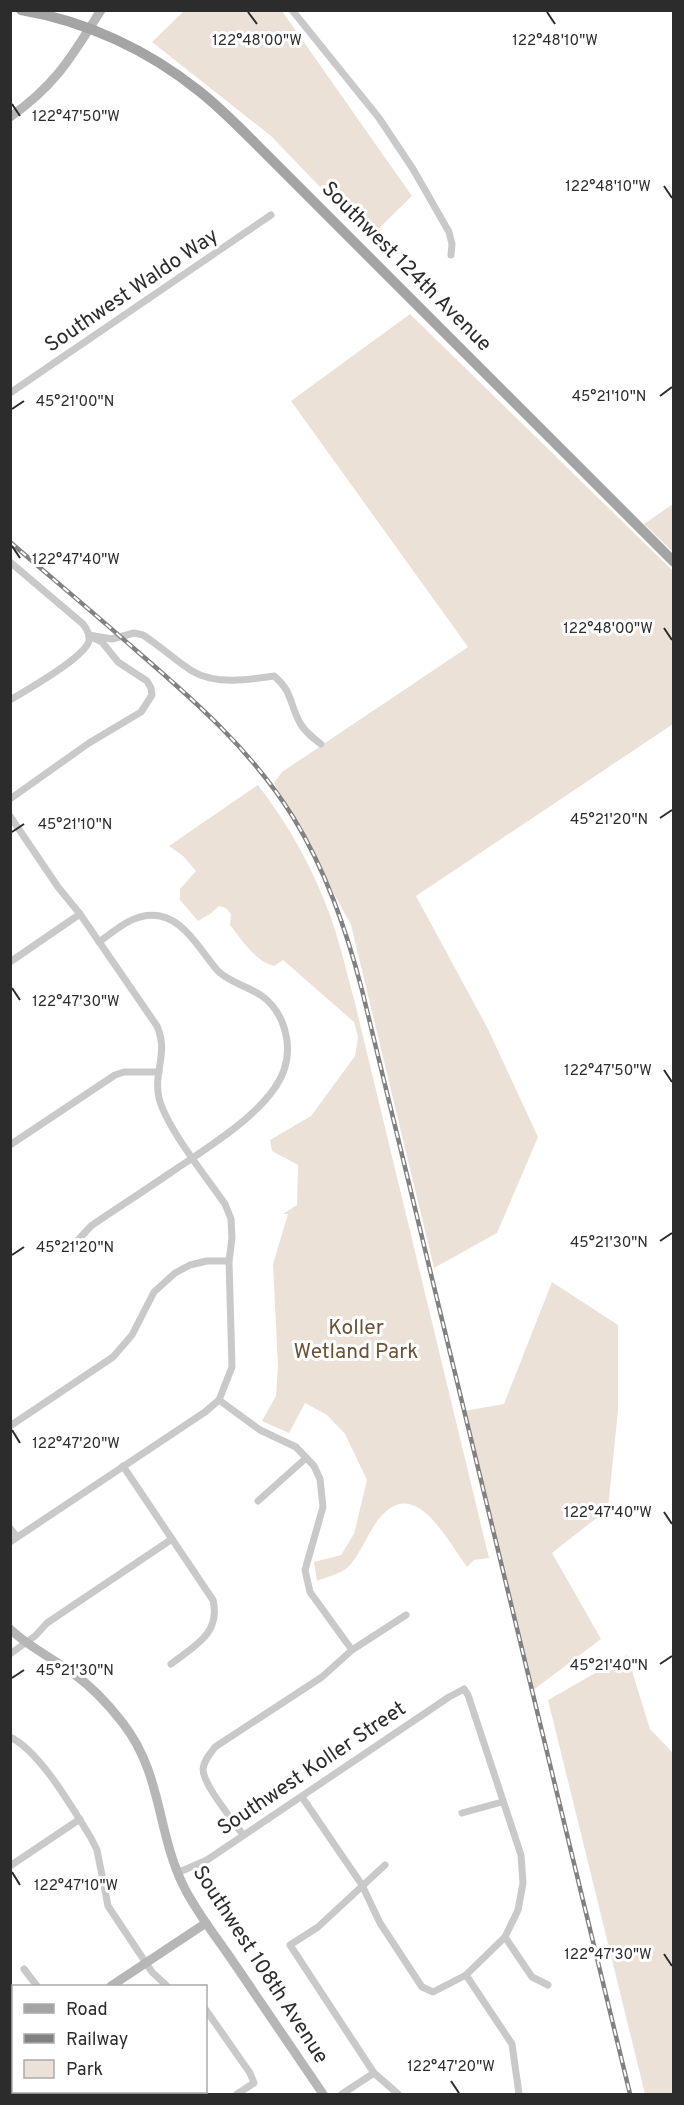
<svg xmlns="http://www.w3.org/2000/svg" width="684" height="2105" font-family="Overpass,sans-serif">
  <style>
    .green { fill: #ece1d7 }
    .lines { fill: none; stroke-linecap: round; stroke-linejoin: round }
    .street { stroke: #c9c9c9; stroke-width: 7 }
    .secondary { stroke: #b6b6b6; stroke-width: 9 }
    .primary { stroke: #a4a4a4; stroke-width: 10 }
    .rail-casing { stroke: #818181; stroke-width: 4.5 }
    .rail { stroke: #fff; stroke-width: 2; stroke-dasharray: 7; stroke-linecap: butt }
    .ticks { fill: none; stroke: #2c2c2c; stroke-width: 2 }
    .labels { text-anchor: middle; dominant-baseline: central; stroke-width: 6; stroke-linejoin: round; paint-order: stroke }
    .street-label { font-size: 21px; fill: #2c2c2c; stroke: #fff }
    .park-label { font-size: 21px; fill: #6b5235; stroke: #fff }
    .ticks-label { font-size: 15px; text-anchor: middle; fill: #2c2c2c; stroke: #fff; stroke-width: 6; stroke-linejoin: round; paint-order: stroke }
  </style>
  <rect width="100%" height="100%" fill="#fff"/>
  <g class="green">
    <path d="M184 11H282L412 196 369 238 271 136 152 42Z"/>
    <path d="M410 314 674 572 673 724 416 896 488 1029 538 1137 497 1233 434 1268 351 925 274 783 282 772 468 647 291 401Z"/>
    <path d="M673 504V552L644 524Z"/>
    <path d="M258 785C289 825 314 870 331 918 341 946 347 974 355 1003L489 1558 474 1560 467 1567C443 1534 410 1467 372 1529 366 1539 355 1562 347 1568 340 1574 326 1577 317 1581L314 1562 341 1555 354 1534 367 1480 345 1434 327 1415 305 1403 289 1433 262 1421 276 1396 278 1367 273 1264 288 1214H283L297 1205 298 1165 272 1151 270 1140 311 1116 355 1056 358 1037 354 1022 283 960 274 966C256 962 241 939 230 925L231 914 226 908 219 906 210 914 198 921 180 900V889L196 871 183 856 169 846Z"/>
    <path d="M552 1282 618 1325V1410L608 1509 552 1553 601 1639 532 1691 464 1411 504 1404Z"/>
    <path d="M627 1655 650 1729 673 1753V2094H645L548 1700Z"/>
    <path d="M13 2062 14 2092H57L59 2094H11V2064Z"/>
  </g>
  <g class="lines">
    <g class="street">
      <path d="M292 10 379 118 413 169 449 232 452 244 451 255"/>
      <path d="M10 393 271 215"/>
      <path d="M10 562 83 624C87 629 90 634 89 641 84 658 27 690 10 700"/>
      <path d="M89 635 112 639 134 633 143 635C160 646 175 660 192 671 215 685 249 680 274 676 293 692 289 703 300 723 305 732 313 738 321 744"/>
      <path d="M10 799 89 743 141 712 152 695 151 688 147 681 118 662 102 642 94 638"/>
      <path d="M10 816 58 887 80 914 157 1026C169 1054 153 1072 159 1098 166 1127 207 1178 225 1204L231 1219 232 1238 229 1261 232 1367 219 1400 205 1412 10 1542"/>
      <path d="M10 962 80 914"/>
      <path d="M10 1145 115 1075 124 1072H159"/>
      <path d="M78 1240 91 1226C117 1208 144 1191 170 1173 205 1149 270 1111 284 1070 293 1044 284 1012 262 996 248 986 230 983 218 971 202 953 186 921 160 916 136 911 117 929 99 942"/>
      <path d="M219 1400 260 1430 296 1447 314 1466 320 1479 323 1507 305 1570 310 1592 352 1650"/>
      <path d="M10 1426 113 1357 132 1335 154 1292 175 1273 190 1265 207 1261H229"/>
      <path d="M123 1466 213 1600C221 1634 194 1646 171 1664"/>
      <path d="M258 1501 306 1458"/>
      <path d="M10 1528 17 1537"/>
      <path d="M10 1654 35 1636 47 1623 172 1539"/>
      <path d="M10 1737C40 1751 73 1809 91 1838L97 1850 108 1906 152 1972 167 1986"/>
      <path d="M462 1813 502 1802"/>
      <path d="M243 1835C233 1820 203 1785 203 1769 204 1760 210 1754 215 1747L322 1677 352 1650 406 1615"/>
      <path d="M385 1865 318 1927 290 1945 374 2073 398 2094"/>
      <path d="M10 1866 80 1819"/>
      <path d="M177 1873 207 1860 449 1697 464 1689 468 1695 521 1855 523 1883 518 1910 505 1937 466 1975 433 1992 422 1987 380 1923 362 1885 302 1797"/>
      <path d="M505 1937 532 1977 548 1985"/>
      <path d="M24 1969 37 1986"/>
      <path d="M466 1975 512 2044 519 2094"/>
      <path d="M206 2010 250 2073 254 2083 237 2094"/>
      <path d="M116 2092 118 2094"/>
      <path d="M342 2094 374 2073"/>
    </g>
    <g class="secondary">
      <path d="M10 117C56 85 72 56 101 10"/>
      <path d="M10 1629C30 1648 53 1658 74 1674 92 1687 108 1704 122 1722 163 1774 156 1831 184 1887 197 1913 217 1938 234 1963 264 2007 294 2051 323 2094"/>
      <path d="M111 1986 206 1923"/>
      <path d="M10 2056 14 2054"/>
    </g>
    <path class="primary" d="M21 10C86 21 148 50 199 91 222 109 242 130 263 151L674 562"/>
    <g class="rail-casing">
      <path id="rail" d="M10 542C53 579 96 615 138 652 196 702 252 751 293 817 326 871 346 929 362 990L630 2094"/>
    </g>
    <use href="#rail" class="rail"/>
  </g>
  <path class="ticks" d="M248 12 257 24M547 12 555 24M12 104 20 116M664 186 672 198M660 396 672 387M12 409 24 401M12 546 20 558M664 628 672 640M660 818 672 810M12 832 24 824M12 988 20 1000M664 1070 672 1082M660 1241 672 1233M12 1255 24 1247M12 1430 20 1443M664 1512 672 1524M660 1664 672 1656M12 1678 24 1670M12 1872 20 1885M664 1954 672 1966M451 2081 459 2093"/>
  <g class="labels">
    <g class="street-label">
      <text transform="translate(406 267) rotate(45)">Southwest 124th Avenue</text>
      <text transform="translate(132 291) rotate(-34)">Southwest Waldo Way</text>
      <text transform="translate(312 1769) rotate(-34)">Southwest Koller Street</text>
      <text transform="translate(260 1965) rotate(57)">Southwest 108th Avenue</text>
    </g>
    <g class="park-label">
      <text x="356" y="1328">Koller<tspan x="356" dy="24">Wetland Park</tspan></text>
    </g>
  </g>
  <g class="ticks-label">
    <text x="257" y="45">122°48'00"W</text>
    <text x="555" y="45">122°48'10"W</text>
    <text x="76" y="121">122°47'50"W</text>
    <text x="608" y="191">122°48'10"W</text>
    <text x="609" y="401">45°21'10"N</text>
    <text x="75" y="406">45°21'00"N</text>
    <text x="76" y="564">122°47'40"W</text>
    <text x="608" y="633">122°48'00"W</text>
    <text x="609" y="824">45°21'20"N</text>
    <text x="75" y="829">45°21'10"N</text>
    <text x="76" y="1006">122°47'30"W</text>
    <text x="608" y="1075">122°47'50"W</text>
    <text x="609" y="1247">45°21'30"N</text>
    <text x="75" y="1252">45°21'20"N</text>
    <text x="76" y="1448">122°47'20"W</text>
    <text x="608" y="1517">122°47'40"W</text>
    <text x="609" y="1670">45°21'40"N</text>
    <text x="75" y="1675">45°21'30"N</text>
    <text x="76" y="1890">122°47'10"W</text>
    <text x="608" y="1959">122°47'30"W</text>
    <text x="451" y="2071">122°47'20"W</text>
  </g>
  <rect width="684" height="2105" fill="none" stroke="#2c2c2c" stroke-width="24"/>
  <rect x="12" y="1985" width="195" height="108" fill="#ffffff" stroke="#ababab" stroke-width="1.5"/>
  <rect x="24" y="2004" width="30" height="9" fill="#a4a4a4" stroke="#ababab" stroke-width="1.5"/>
  <text x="66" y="2015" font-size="18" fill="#2c2c2c">Road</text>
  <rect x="24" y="2034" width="30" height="9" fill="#818181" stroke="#ababab" stroke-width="1.5"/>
  <text x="66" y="2045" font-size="18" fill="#2c2c2c">Railway</text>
  <rect x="24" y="2060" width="30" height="18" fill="#ece1d7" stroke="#ababab" stroke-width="1.5"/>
  <text x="66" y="2075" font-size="18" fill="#2c2c2c">Park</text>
</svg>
